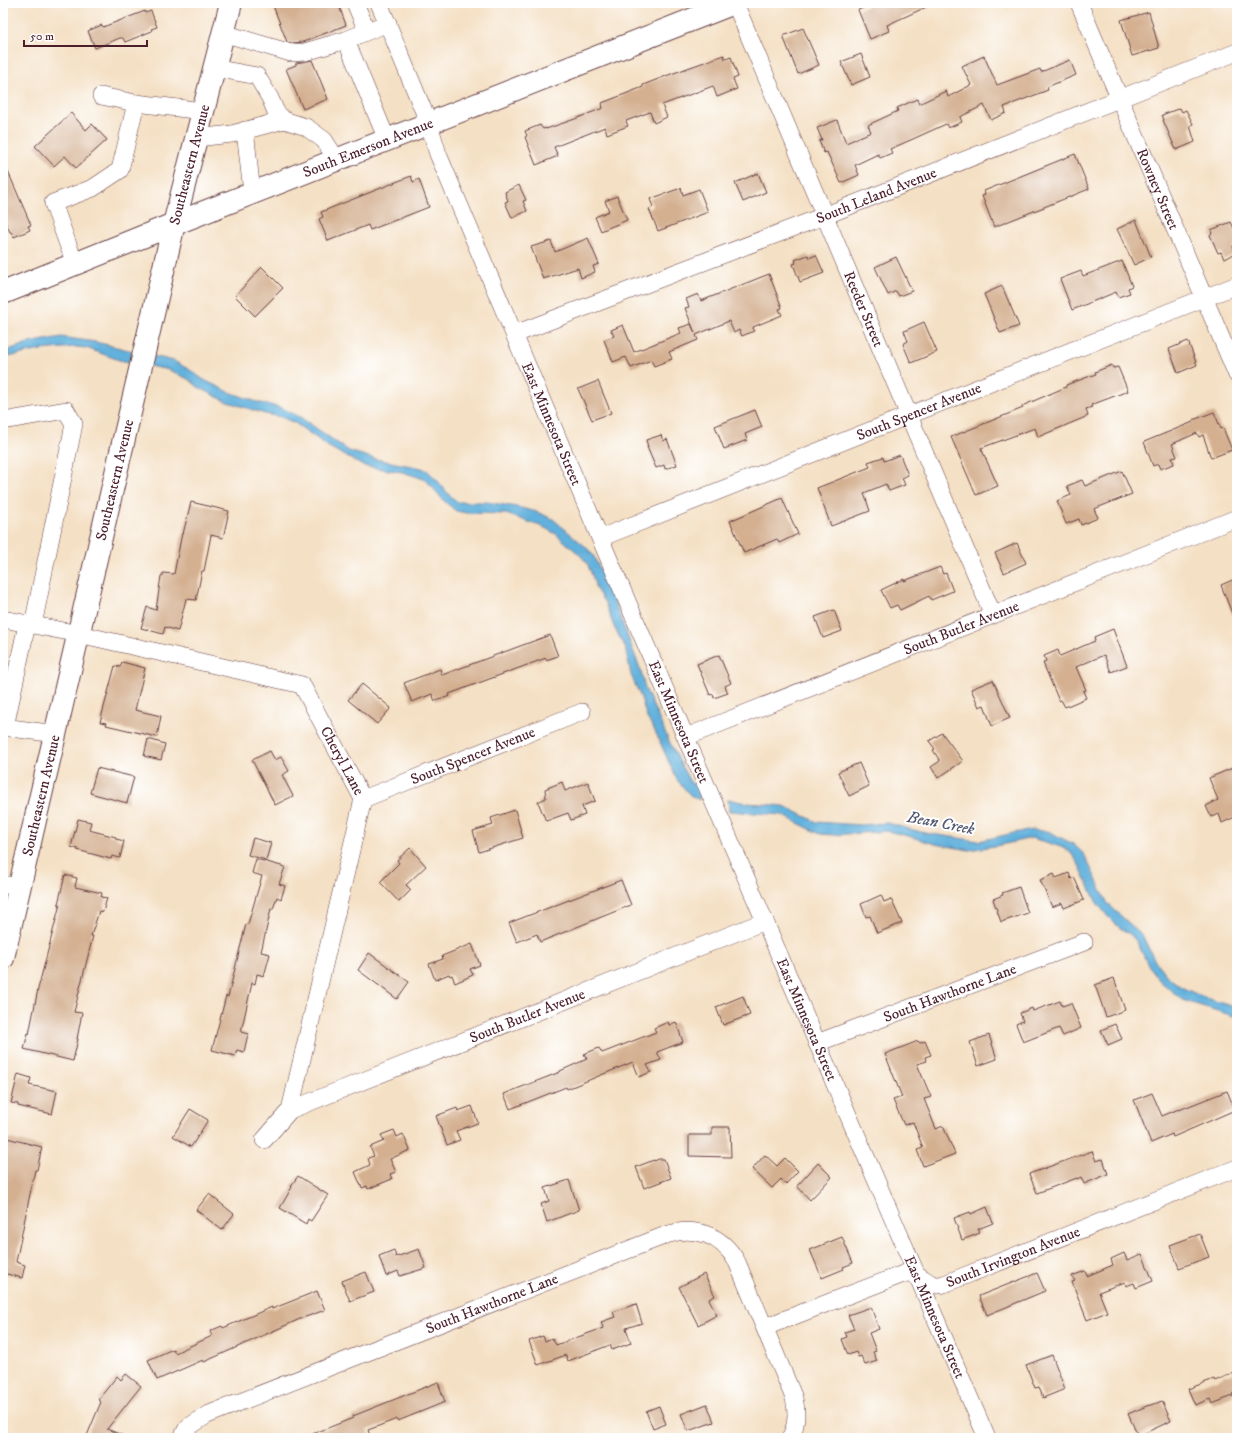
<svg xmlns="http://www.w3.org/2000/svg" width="1240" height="1441" font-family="'IM FELL DW Pica',serif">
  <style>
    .water { fill: #62b1dc; stroke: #566884 }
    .building { fill: #d4b091 }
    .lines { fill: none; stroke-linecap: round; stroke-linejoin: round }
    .minor-casing { stroke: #643c42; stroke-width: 18 }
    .major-casing { stroke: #643c42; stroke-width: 24 }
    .minor { stroke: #fff; stroke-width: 17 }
    .major { stroke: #fff; stroke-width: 22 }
    .labels { text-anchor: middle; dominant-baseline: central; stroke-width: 4; stroke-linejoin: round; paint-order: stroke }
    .street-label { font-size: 15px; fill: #4a1f2b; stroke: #fff }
    .water-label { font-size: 16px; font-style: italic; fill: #545972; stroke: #fff }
  </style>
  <rect width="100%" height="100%" fill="#fff"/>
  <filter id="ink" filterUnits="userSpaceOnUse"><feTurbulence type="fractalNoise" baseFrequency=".025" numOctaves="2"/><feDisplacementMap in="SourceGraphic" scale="8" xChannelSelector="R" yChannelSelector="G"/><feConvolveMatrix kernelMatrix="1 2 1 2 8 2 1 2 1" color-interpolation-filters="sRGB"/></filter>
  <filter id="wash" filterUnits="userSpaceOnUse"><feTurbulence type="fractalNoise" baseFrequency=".012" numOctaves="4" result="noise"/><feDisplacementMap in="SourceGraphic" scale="16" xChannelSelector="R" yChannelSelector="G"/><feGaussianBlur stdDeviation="0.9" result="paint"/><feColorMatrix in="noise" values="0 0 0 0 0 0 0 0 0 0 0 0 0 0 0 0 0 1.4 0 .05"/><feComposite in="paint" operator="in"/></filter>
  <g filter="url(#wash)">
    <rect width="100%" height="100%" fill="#f4e0c4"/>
    <g class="water">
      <path d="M61 337 96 342 174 361 190 370 204 380 227 391 257 402 282 408 300 417 349 451 375 459 422 468 428 471 437 480 450 496 458 502H487L517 507 537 512 553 519 586 547 593 555 609 588 641 671 645 688 668 739 690 782 702 790 699 800 690 795 677 780 655 731 647 718 641 698 631 675 625 647 614 627 605 603 596 589 592 575 587 563 580 555 556 534 543 527 506 514 466 513 456 511 445 502 427 481 418 477 402 472 363 466 329 447 295 423 281 417 265 414 225 401 198 387 190 380 169 370 119 360 86 348 75 347 41 350 3 358V352L28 343Z"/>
      <path d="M728 799 746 803 764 804 784 806 817 822 861 825 887 823 925 833 979 841 1018 832 1033 830 1050 832 1073 844 1084 854 1108 904 1142 935 1155 961 1166 975 1181 987 1203 997 1237 1008V1017L1182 1000 1160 981 1149 967 1137 942 1131 935 1120 928 1109 918 1097 903 1078 863 1070 852 1061 847 1032 838 1001 845 969 850 935 844 908 836 887 831 834 835 820 834 782 815 729 811Z"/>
    </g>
    <g id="blocks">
      <g class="building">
        <path d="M272 3H338L346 25 303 42 292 43 287 42Z"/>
        <path d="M876 3H935L887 25 889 31 870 39 858 10Z"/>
        <path d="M145 11V13L151 11 157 27 151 29 152 31 125 42 123 38H120L95 48 88 31 102 25 103 27Z"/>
        <path d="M1149 12 1159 48 1132 56 1121 20Z"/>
        <path d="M803 28 819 65 798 74 783 36Z"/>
        <path d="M861 54 870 77 851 85 841 62Z"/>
        <path d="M724 55 725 59 731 57 738 77 733 79 737 89 717 97 713 86 662 105 667 117 654 123 650 112 626 121 628 126 607 134 605 127 554 147 558 156 536 165 525 137 527 136 525 131 540 125 543 129 546 128V129L575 119 603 108 602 103 643 87V85L671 74Z"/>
        <path d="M984 56 997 85 1040 69 1041 72 1070 60 1076 75 1047 87 1048 90 1004 107 1006 113 991 120 984 105 960 117 962 122 948 128 946 124 913 139 890 149 892 153 880 158 878 154 855 165 859 175 841 183 827 152 824 153 819 141 822 140 817 128 837 120 846 143 871 132 868 125 898 111 897 108 917 99 919 104 946 91 948 97 971 85 962 66Z"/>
        <path d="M312 60 328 99 303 109 286 69 296 65V63Z"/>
        <path d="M1180 108 1182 112 1186 110 1193 124 1190 126 1195 142 1176 150 1163 120H1164L1162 115Z"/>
        <path d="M71 113 86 130 92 124 107 140 76 168 65 156 54 166 35 146Z"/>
        <path d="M1075 154 1089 189 994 227 982 196 985 195 984 191Z"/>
        <path d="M3 160 31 225 28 226 30 230 14 237 11 232H10L3 217Z"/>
        <path d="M758 173 766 192 743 202 735 183Z"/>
        <path d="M411 176 413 182 419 179 429 207 370 230 368 225 328 241 319 219 323 217 321 212Z"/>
        <path d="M519 185 526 200 523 201 527 211 512 218 505 202 508 201 505 192Z"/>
        <path d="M681 188 683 195 699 189 708 212 658 231 649 209 653 207 650 199Z"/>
        <path d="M617 196 627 220 601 231 595 217 609 211 605 201Z"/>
        <path d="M1136 220 1151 257 1134 265 1117 229Z"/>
        <path d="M1231 222 1237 235V245L1233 246 1236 253 1224 259 1221 252 1218 253 1210 235 1212 233 1211 230Z"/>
        <path d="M588 238 599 264 593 266 595 272 581 278 578 268 543 279 531 247 551 241 555 252Z"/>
        <path d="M808 255 809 258 816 255 824 273 800 282 793 264 796 263 795 260Z"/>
        <path d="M896 257 912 291 899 296 896 291 888 295 875 267Z"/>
        <path d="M1122 261 1132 286 1128 288 1130 293 1118 297 1116 292 1072 310 1060 279 1081 271 1083 276Z"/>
        <path d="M262 267 283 288 255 316 235 296Z"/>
        <path d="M769 274 782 308 779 309 782 315 753 327 754 331 742 336 739 330 734 333 729 321 696 335 698 340 669 352 672 359 654 366 651 360 631 368 626 357 613 362 604 340 614 336 611 330 623 325 634 352 681 333 679 328 691 324 695 333 685 308 689 307 686 299 698 294 701 301Z"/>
        <path d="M1002 286 1019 326 1000 333 984 294Z"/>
        <path d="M924 322 937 352 911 363 903 344 908 341 904 331Z"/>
        <path d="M1188 341 1197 365 1178 373 1169 349Z"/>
        <path d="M1112 365 1113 368 1118 367 1128 391 1091 405 1092 407 1086 409 1088 416 1038 437 1035 428 981 448 998 486 976 495 951 437 1023 408 1022 406 1066 387V385L1096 374 1095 372Z"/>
        <path d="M598 381 611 413 592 420 578 389Z"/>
        <path d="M755 410 762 427 745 434 747 440 724 449 715 426Z"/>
        <path d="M1214 412 1221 429 1223 428 1232 450 1211 458 1203 435 1199 437 1197 433 1172 444 1177 457 1172 458 1174 464 1160 469 1158 464 1153 466 1144 442 1193 422V420Z"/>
        <path d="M661 435 663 441 667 439 677 465 665 469 664 465 656 468 647 447H648L646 440Z"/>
        <path d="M900 455 908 475 902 478 905 485 889 491 886 484 864 493 870 511 831 526 817 488 870 467 868 462 883 457 884 461Z"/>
        <path d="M1122 471 1132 494 1094 509 1098 518 1081 525 1079 519 1066 524 1057 501 1071 495 1067 486 1082 480 1085 486Z"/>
        <path d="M782 498 798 534 779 543 777 539 744 553 730 521Z"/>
        <path d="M191 502 229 511 223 538 211 535 204 571H202L196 600 186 599 178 631 165 627 163 634 141 628 147 607 156 610 161 576H163V573L174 574 182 533 183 534Z"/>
        <path d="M1017 543 1026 563 1004 573 995 553Z"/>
        <path d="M940 567 943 574 946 573 953 591 931 600 929 596 900 610 897 605 890 608 881 590 904 579V581Z"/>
        <path d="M1237 578V624H1236L1221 585Z"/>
        <path d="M834 610 842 631 823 638 815 617Z"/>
        <path d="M1113 629 1127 666 1111 672 1104 655 1076 667 1086 690 1083 691 1086 698 1065 707 1061 700 1059 701 1043 663 1046 661 1044 656 1058 650 1060 656 1095 641 1094 637Z"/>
        <path d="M550 635 558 656 546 660V658L449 694 450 696 435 701 432 694 412 702 404 683 440 669 442 675Z"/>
        <path d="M719 655 731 683 725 686 728 693 714 698 713 694 710 695 697 664Z"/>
        <path d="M122 662 145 668 135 710 161 716 157 737 106 725 107 723 100 722 115 666 120 667Z"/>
        <path d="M993 680 1010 718 992 726 984 705 979 707 971 689Z"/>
        <path d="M362 684 391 708 377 724 348 700Z"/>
        <path d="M942 733 963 761 938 778 931 767 940 761 933 750 935 749 929 741Z"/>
        <path d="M148 739 165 744 161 760 144 756Z"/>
        <path d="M270 751 275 760 281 757 289 771 282 775 293 796 275 805 252 760Z"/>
        <path d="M859 763 869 786 849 796 838 772Z"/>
        <path d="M1237 766V816L1222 823 1219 814 1211 817 1206 806 1218 800 1209 778Z"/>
        <path d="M97 768 134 777 127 803 90 793Z"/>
        <path d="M562 782 565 791 588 782 595 801 582 806 585 815 571 820 568 813 546 821 538 802 546 798 545 789Z"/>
        <path d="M515 810 523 838 479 852 473 831 493 825 491 818Z"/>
        <path d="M78 819 91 822 89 830 116 837V839L124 841 120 858 112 856 111 859 77 850 78 849 71 847Z"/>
        <path d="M253 838 271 843 266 860 248 855Z"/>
        <path d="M410 848 426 866 406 885 411 890 399 902 380 882 399 863 397 860Z"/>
        <path d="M256 859 285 867 279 884 285 886 281 899 277 897 273 909H271L261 952 270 954 264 976 257 974 255 984 252 983 241 1032 248 1034 244 1052 237 1050 235 1056 212 1050 226 996 228 997 246 924H248L262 876 252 873Z"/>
        <path d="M1069 873 1071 879 1074 877 1084 900 1064 908 1062 903 1052 907 1040 880 1054 874 1056 878Z"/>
        <path d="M65 875 77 878 75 887 102 893 101 897 107 898 103 912 99 911 91 936H93L74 1012 82 1013 77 1039H78L73 1061 24 1049 28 1033 29 1034 38 989 60 904H58Z"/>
        <path d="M621 880 631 905 540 942 537 934 517 942 509 923Z"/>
        <path d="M1019 887 1028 913 1001 922 993 899 1003 895 1002 893Z"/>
        <path d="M881 895 884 902 891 899 902 923 877 933 870 916 866 917 861 904Z"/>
        <path d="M472 944 480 965 470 969 473 975 455 983 452 975 450 976 449 974 435 980 429 964 443 959 442 956Z"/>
        <path d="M369 953 409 982 397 999 358 970Z"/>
        <path d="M1114 978 1125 1010 1106 1017 1095 985Z"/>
        <path d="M743 996 750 1015 723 1025 716 1007Z"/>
        <path d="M1060 1001 1062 1006 1071 1003 1081 1028 1063 1036 1059 1028 1023 1042 1016 1024 1023 1021 1020 1013 1032 1008 1033 1011Z"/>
        <path d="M668 1022 669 1025 676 1022 683 1042 657 1052 661 1060 647 1065 651 1072 639 1077 633 1062 567 1089 566 1087 510 1109 504 1094 560 1072V1071L587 1059 584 1054 599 1048 602 1053 656 1032 654 1028Z"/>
        <path d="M1115 1024 1122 1039 1108 1045 1101 1030Z"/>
        <path d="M989 1035 997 1059 978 1066 970 1042Z"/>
        <path d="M918 1041 920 1043 925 1041 931 1055 925 1057 927 1061 917 1064 931 1097 924 1099 936 1129 943 1126 955 1154 923 1166 917 1150 923 1148 913 1122 904 1125 893 1100 902 1097 885 1054Z"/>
        <path d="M18 1074 31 1078 29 1085 57 1091 52 1114 18 1106V1104L11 1103Z"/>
        <path d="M1227 1091 1235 1110 1173 1137 1172 1134 1151 1143 1134 1100 1152 1093 1162 1116 1179 1109V1110Z"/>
        <path d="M472 1106 478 1123 456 1131 460 1140 447 1145 436 1116 457 1108 458 1111Z"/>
        <path d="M190 1109 208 1120 191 1147 173 1136Z"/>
        <path d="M712 1127H730L731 1157 689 1156V1135H712Z"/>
        <path d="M394 1130 397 1137 403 1134 410 1150 390 1159 396 1172 390 1174 392 1179 368 1189 367 1186 362 1188 355 1172 370 1165 368 1158 374 1156 370 1147 384 1141 381 1135Z"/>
        <path d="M3 1137 42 1147 37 1170H35L16 1262 25 1265 22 1278 3 1273Z"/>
        <path d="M1092 1151 1096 1161 1103 1159 1108 1174 1084 1184 1081 1177 1077 1179V1178L1037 1193 1029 1174Z"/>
        <path d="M765 1155 777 1166 785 1158 798 1171 786 1184 781 1179 772 1188 752 1169Z"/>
        <path d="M659 1159H664L671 1178 644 1188 636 1167 654 1160V1161Z"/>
        <path d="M818 1163 832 1177 810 1200 797 1186Z"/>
        <path d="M298 1176 328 1195 311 1221 308 1219 306 1224 280 1208 292 1187 291 1186Z"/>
        <path d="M569 1180 579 1210 547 1222 541 1204 549 1201 545 1188Z"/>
        <path d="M209 1194 234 1214 222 1230 196 1210Z"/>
        <path d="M987 1207 993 1223 978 1229 980 1233 962 1240 954 1218 970 1212 971 1214Z"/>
        <path d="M1200 1234 1209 1257 1179 1268 1170 1245Z"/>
        <path d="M842 1237 853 1263 843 1267 844 1269 822 1278 810 1250Z"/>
        <path d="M419 1249 426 1268 400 1276 398 1271 386 1276 379 1256 394 1250 396 1257Z"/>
        <path d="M1124 1253 1127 1260 1142 1254 1153 1281 1136 1288 1134 1283 1126 1286 1125 1282 1099 1292 1107 1312 1087 1320 1072 1282 1075 1281 1072 1276 1085 1271 1087 1276 1113 1265 1111 1259Z"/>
        <path d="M366 1272 374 1292 350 1301 342 1281Z"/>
        <path d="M1037 1273 1045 1291 987 1315 979 1296Z"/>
        <path d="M704 1274 715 1296 709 1299 717 1315 698 1325 679 1287Z"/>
        <path d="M317 1291 325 1310 300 1319 204 1362 203 1360 157 1380 148 1360 173 1349 175 1353 212 1336 210 1331 222 1326 223 1328 272 1307V1309Z"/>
        <path d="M636 1304 642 1323 626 1328 631 1343 612 1350 610 1345 568 1361 566 1355 538 1365 529 1341 543 1336 545 1341 552 1338 556 1345 603 1328 601 1322 615 1317 613 1312Z"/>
        <path d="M871 1307 879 1329 869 1333 876 1351 873 1352 877 1361 865 1365 861 1356 858 1357 856 1352 848 1355 842 1339 847 1337 845 1332 854 1329 848 1315Z"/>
        <path d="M1052 1355 1065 1389 1043 1398 1039 1387 1035 1388 1026 1365Z"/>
        <path d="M1233 1373 1237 1383V1392L1232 1394 1233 1396 1212 1404 1210 1399 1195 1405 1188 1389 1214 1379 1215 1381Z"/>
        <path d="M126 1374 141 1386 107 1429 129 1438H86L101 1402 98 1400 117 1376 121 1380Z"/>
        <path d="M438 1382 445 1402 398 1421 397 1419 368 1430 371 1438H305V1437L353 1418V1416Z"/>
        <path d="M1162 1401 1171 1421 1138 1436 1128 1414 1149 1405V1406Z"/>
        <path d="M707 1404 714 1422 688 1431 681 1414Z"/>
        <path d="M659 1406 666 1424 653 1429 646 1411Z"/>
      </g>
    </g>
  </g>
  <g filter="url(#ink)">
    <use href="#blocks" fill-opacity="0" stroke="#643c42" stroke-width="1"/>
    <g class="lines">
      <g class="minor-casing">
        <g id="minor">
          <path d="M355 3 367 31"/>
          <path id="s1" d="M379 3 429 124 438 154 600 538 987 1438"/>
          <path id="s2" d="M735 3 993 615"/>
          <path id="s3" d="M1079 3 1237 375"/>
          <path d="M223 33 291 53 305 52 346 40"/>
          <path d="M214 68 257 76 270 98 276 112 284 120 306 127 324 140 337 160"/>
          <path d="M101 96 136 103 203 111"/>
          <path d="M245 130 252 193"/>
          <path d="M196 138 232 134 284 120"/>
          <path d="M387 140 346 40 388 23"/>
          <path d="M75 264 53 203 93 188 120 170 136 103"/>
          <path id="s4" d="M515 334 824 216 1237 52"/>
          <path d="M3 421 66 410 74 424 33 625"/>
          <path id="s5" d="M600 538 1237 285"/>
          <path id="s6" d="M3 619 79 634 302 685 363 799 290 1110"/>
          <path d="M3 727 56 734"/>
          <path d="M5 727 27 624"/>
          <path id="s7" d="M686 737 1237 518"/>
          <path id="s8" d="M363 799 582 712"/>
          <path d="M3 884 19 888"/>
          <path id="s9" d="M817 1043 1084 942"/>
          <path id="s10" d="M264 1140 290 1110 765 921"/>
          <path id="s11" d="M765 1327 906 1273C925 1272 926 1289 944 1284L1237 1168"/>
          <path id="s12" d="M182 1438 187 1428 207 1415 666 1235C695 1225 722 1235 737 1262L794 1398C797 1411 797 1426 790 1438"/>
        </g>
      </g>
      <g class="major-casing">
        <g id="major">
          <path id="s13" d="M3 293 174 224 734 3"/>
          <path id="s14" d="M3 958 174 224 231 3"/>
        </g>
      </g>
      <use href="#minor" class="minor"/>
      <use href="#major" class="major"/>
    </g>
  </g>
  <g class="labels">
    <g class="street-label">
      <text stroke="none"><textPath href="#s13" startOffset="393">South Emerson Avenue</textPath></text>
      <text stroke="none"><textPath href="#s14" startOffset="815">Southeastern Avenue</textPath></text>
      <text stroke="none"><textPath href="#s3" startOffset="202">Rowney Street</textPath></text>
      <text stroke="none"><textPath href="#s4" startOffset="387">South Leland Avenue</textPath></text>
      <text stroke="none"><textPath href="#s2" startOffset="332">Reeder Street</textPath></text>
      <text stroke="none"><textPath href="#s5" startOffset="343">South Spencer Avenue</textPath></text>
      <text stroke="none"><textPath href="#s1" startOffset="455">East Minnesota Street</textPath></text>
      <text stroke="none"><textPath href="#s14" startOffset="491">Southeastern Avenue</textPath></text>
      <text stroke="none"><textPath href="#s7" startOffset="296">South Butler Avenue</textPath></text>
      <text stroke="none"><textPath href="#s1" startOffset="779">East Minnesota Street</textPath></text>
      <text stroke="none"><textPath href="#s8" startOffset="118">South Spencer Avenue</textPath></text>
      <text stroke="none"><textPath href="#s6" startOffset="392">Cheryl Lane</textPath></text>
      <text stroke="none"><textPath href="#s14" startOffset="167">Southeastern Avenue</textPath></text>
      <text stroke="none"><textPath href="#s9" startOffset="142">South Hawthorne Lane</textPath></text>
      <text stroke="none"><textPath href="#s10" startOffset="295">South Butler Avenue</textPath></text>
      <text stroke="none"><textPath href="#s1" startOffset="1103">East Minnesota Street</textPath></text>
      <text stroke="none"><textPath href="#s11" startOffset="266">South Irvington Avenue</textPath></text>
      <text stroke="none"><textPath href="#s12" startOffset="341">South Hawthorne Lane</textPath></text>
      <text stroke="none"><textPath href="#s1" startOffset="1427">East Minnesota Street</textPath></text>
    </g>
    <g class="water-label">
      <text transform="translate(941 823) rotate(11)">Bean Creek</text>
    </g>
  </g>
  <rect width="1240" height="1441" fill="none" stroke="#fff" stroke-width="16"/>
  <path d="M24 40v6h123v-6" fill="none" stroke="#4a1f2b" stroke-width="2"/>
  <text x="30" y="40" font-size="12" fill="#4a1f2b" stroke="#ffffff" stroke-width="3" paint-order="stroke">50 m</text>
</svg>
